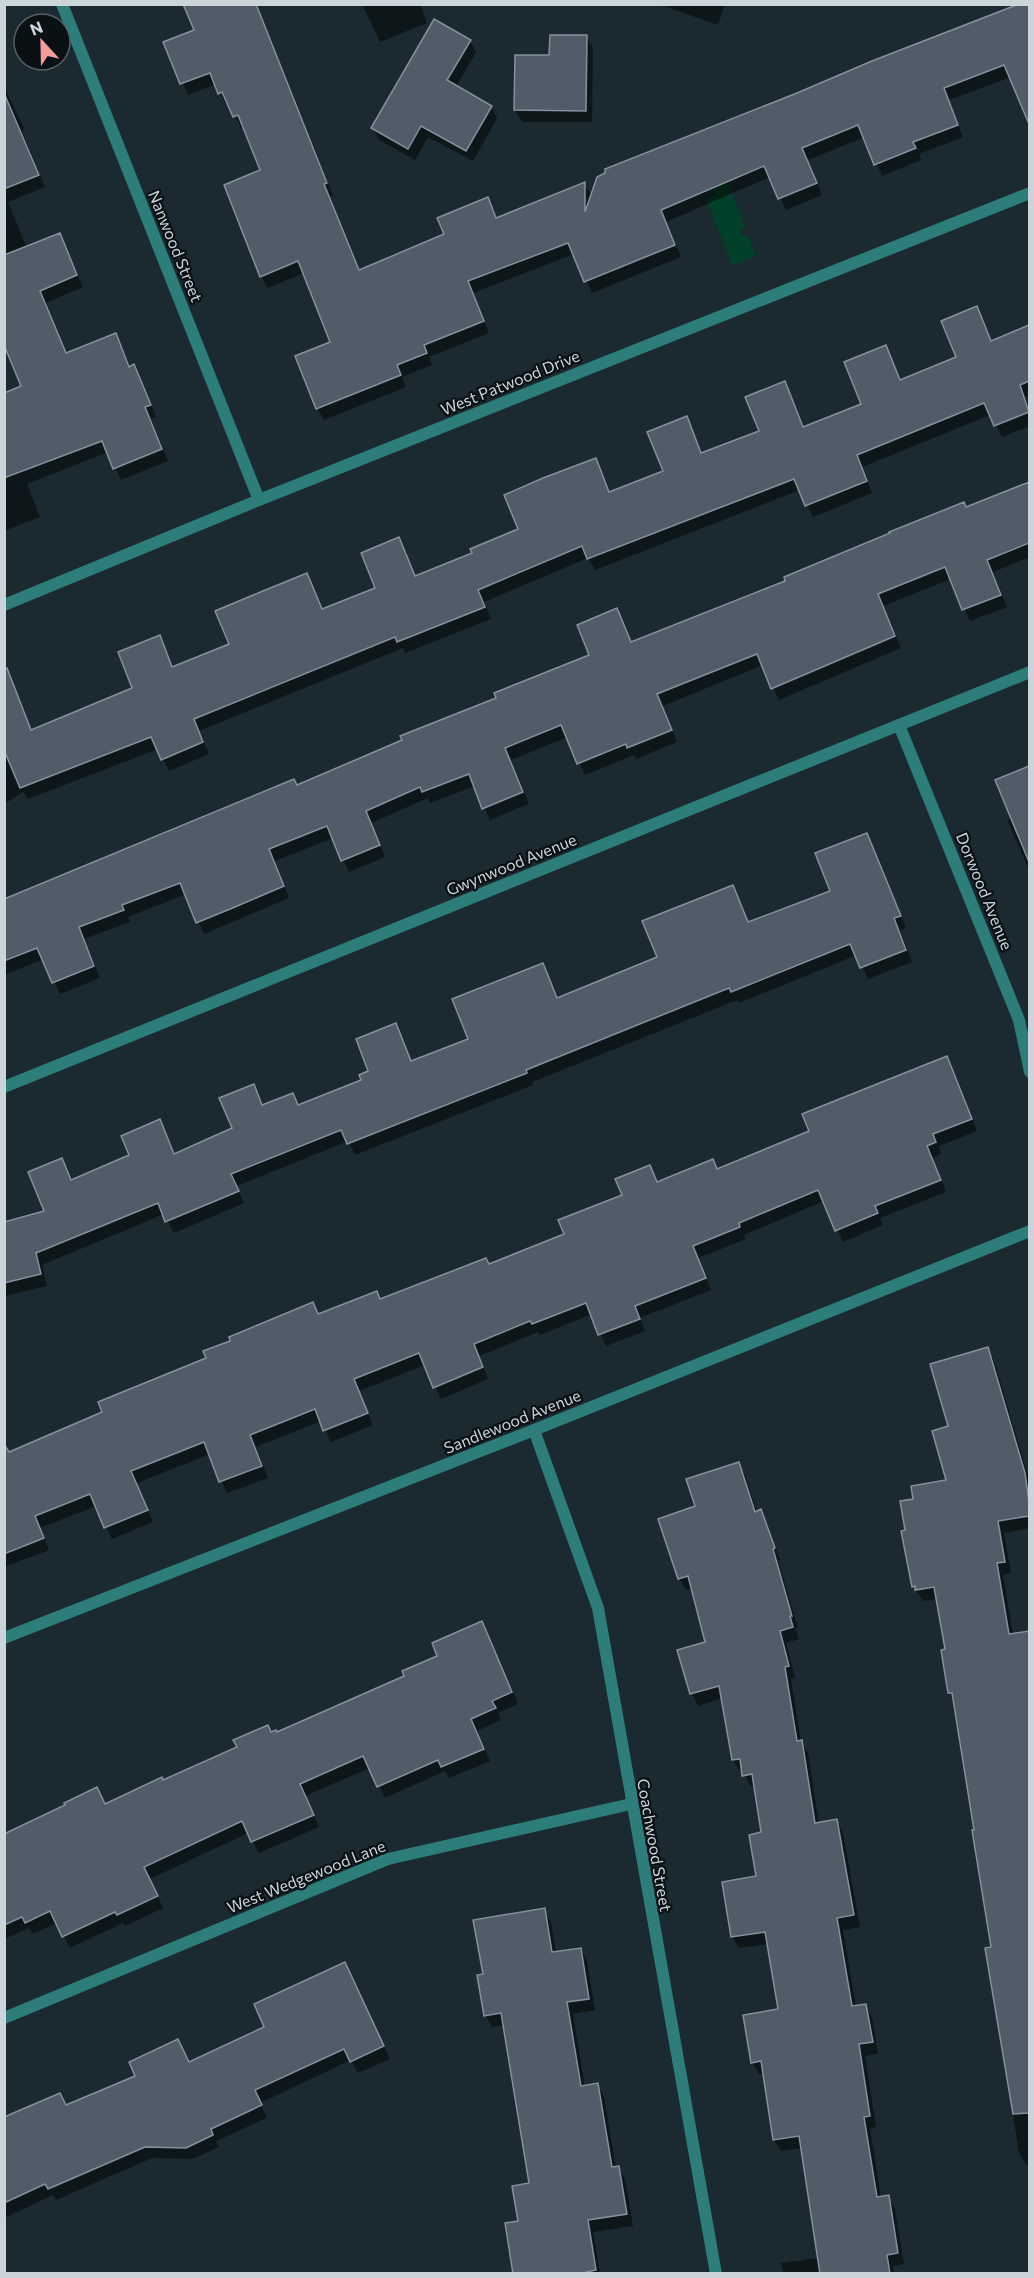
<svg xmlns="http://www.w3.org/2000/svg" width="1034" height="2278" font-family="Commissioner,sans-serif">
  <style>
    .green { fill: #024029 }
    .shadow { fill: #0007 }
    .building { fill: #525c69; stroke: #85919e; stroke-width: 1.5 }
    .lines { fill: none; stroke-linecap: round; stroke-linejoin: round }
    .minor { stroke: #2d7d7b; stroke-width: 12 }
    .labels { text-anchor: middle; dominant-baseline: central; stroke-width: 4.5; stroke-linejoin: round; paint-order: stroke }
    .street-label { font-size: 16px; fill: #cbd5d9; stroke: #0a1114 }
  </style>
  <rect width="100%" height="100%" fill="#1a2a30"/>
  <path class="green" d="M726 178 745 227 739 230 741 235 748 236 756 256 732 265 706 199 716 195 711 184Z"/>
  <g class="shadow">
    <path d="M185 4H259L260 7 258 8 333 195 330 196 360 271 446 235 487 199 497 219 584 184 592 196 1021 4H1030V114L1011 77 949 100 963 137 919 154 921 160 882 176 865 137 808 160 822 195 786 210 770 177 666 222 681 257 592 293 574 254 473 293 489 333 429 357 432 365 402 377 406 387 324 420 317 408 332 343 304 273 268 288 261 276 262 171 244 127 241 128 229 103 226 105 216 84 188 95 165 43 196 31Z"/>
    <path d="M362 4H420L427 23 380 42Z"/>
    <path d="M658 4H725L718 25Z"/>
    <path d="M586 36 593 48 592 122H522L515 110 551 57Z"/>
    <path d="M470 41 476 52 456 87 491 107 497 118 473 161 428 137 415 160 379 140 373 128Z"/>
    <path d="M4 87 25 130 22 131 45 187 8 202 27 248 59 234 83 287 46 303 67 355 115 335 130 368 134 366 140 378 156 417 151 419 168 461 121 480 108 452 27 484 40 517 4 531V394L23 387 4 340Z"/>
    <path d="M977 308 992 343 1030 327V396L1025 397 1030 407V426L1002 437 990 415 862 467 872 493 813 517 800 490 595 570 588 558 484 602 491 619 405 653 403 648 199 731 209 754 169 771 158 749 28 799 23 792 4 804V698L15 693 32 731 134 689 159 637 173 668 231 645 307 575 323 610 377 588 398 539 416 578 474 553 520 529 596 460 611 493 664 472 686 418 702 454 761 432 784 383 804 428 863 404 885 347 901 381 958 358Z"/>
    <path d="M1030 485V557L993 572 1007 607 970 621 951 579 883 606 901 648 779 700 763 665 663 706 677 742 636 759 634 755 585 775 568 737 511 760 529 804 490 820 475 786 430 803 428 798 371 823 385 857 349 872 333 838 275 861 289 898 204 934 186 894 128 917 130 922 84 939 100 978 60 994 44 959 4 975V900L297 786 498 699 591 656 616 610 632 643Z"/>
    <path d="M1030 767V872L1007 820 1012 818 997 781Z"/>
    <path d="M873 847 906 928 900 930 912 962 868 979 857 955 739 1003 737 1000 532 1082 533 1085 355 1155 348 1141 237 1186 244 1203 174 1233 164 1214 42 1265 47 1286 4 1296V1223L46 1212 61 1160 72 1181 131 1156 159 1121 175 1155 234 1128 253 1086 264 1106H299L363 1081 370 1072 395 1025 412 1062 470 1040 542 965 558 999 659 958 732 887 749 924 832 892Z"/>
    <path d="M947 1058 953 1070 977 1131 939 1146 941 1154 933 1158 946 1192 880 1218 883 1225 843 1242 824 1201 744 1235 746 1239 698 1258 711 1290 640 1318 645 1331 606 1346 592 1314 540 1335 538 1332 479 1356 488 1379 441 1399 425 1365 359 1391 373 1425 331 1442 321 1421 256 1447 268 1478 227 1493 210 1454 137 1483 153 1522 112 1539 96 1506 40 1528 49 1550 4 1567V1455L104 1413 208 1358 232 1341 313 1304 319 1316 381 1301 489 1265 566 1235 624 1195 650 1167 658 1183 713 1161 718 1170 811 1132Z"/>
    <path d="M987 1349 994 1360 1030 1483V1528L1004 1533 1011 1573 1003 1575 1013 1635 1030 1633V2164L1026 2165 1019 2153 987 1949 993 1948 955 1702 950 1693 946 1650 938 1599 923 1601 913 1586 906 1531 915 1500 948 1481 950 1427Z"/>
    <path d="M739 1464 745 1475 757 1513 761 1511 767 1523 780 1560H778L798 1628H795L799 1639 786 1643 795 1678 791 1679 801 1742 808 1753 819 1824 837 1821 843 1833 860 1927 843 1930 856 2007 865 2006 872 2017 878 2054 865 2056 876 2127 870 2128 881 2198 888 2197 895 2209 904 2264 893 2266 894 2274H783L781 2263 819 2258 802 2148 781 2151 774 2140 764 2073 759 2074 752 2062 779 2010 769 1944 739 1948 732 1937 758 1878 763 1834 756 1786 751 1787 743 1771 740 1772 733 1760 723 1698 698 1706 692 1694 679 1651 707 1643 693 1588 686 1590 679 1578 697 1507Z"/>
    <path d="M488 1634 518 1704 498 1713 501 1720 477 1731 490 1761 449 1778 445 1771 385 1798 370 1768 305 1796 319 1827 259 1853 248 1833 150 1879 163 1908 125 1926 123 1923 70 1948 57 1923 33 1934 29 1928 4 1939V1836L105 1805 163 1781 406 1677Z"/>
    <path d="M544 1910 551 1922 556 1953 581 1949 587 1961 595 2010 573 2014 585 2087 598 2085 604 2097 616 2168 618 2167 625 2179 633 2226 593 2232 600 2274H515L520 2223 531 2184 504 2025 492 2027 486 2016 484 1975Z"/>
    <path d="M351 1976 390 2059 358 2073 351 2060 260 2103 267 2118 216 2141 219 2147 193 2159 152 2158 56 2200 53 2195 4 2218V2118L67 2106 189 2063 266 2027Z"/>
  </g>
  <g class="building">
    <path d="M183 4H256L327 183 324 184 359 270 444 234 437 218 488 197 496 218 585 182V212L597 177 605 173V169L797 93 872 61 1019 4H1029V124L1004 65 944 88 958 125 913 142 916 148 874 165 858 125 802 148 817 183 778 199 764 166 661 210 675 245 584 282 568 243 468 281 484 321 424 345 427 353 397 365 401 375 316 409 295 356 330 342 298 261 260 277 224 185 260 170 238 115 233 117 222 92 218 94 210 73 180 84 163 42 194 30Z"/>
    <path d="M434 19 471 40 447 80 492 106 466 151 421 126 408 149 371 128Z"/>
    <path d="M550 35H587L586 111 514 110 515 55H549Z"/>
    <path d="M4 93 39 175 4 189Z"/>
    <path d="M60 233 77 275 40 291 66 353 116 333 129 367 134 364 151 405 145 407 162 449 113 469 102 441 4 478V393L21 386 4 345V255Z"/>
    <path d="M977 306 991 341 1029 325V381L1020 385 1029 412 994 426 984 403 857 455 867 481 805 506 794 479 587 559 582 546 478 590 485 607 397 642 395 637 194 719 203 742 161 760 151 737 20 788 4 750V669L7 668 31 730 132 688 118 652 160 635 172 667 229 644 215 611 263 591 307 573 322 609 375 588 361 553 399 537 415 576 472 553 470 549 518 529 504 495 543 478 596 458 609 492 663 471 647 432 687 416 701 453 759 431 745 397 785 381 803 427 861 404 844 362 886 345 900 380 956 357 941 321Z"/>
    <path d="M1029 482V543L987 560 1001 595 962 610 945 567 878 594 895 636 771 689 757 654 657 694 672 730 627 748 626 744 577 764 561 725 505 748 523 792 482 809 469 774 422 792 420 787 366 811 380 845 341 861 327 826 269 849 284 886 235 907 196 923 180 883 122 905 124 910 79 927 94 966 52 983 37 948 4 961V899L294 779 297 785 402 740 400 736 496 698 494 693 589 655 577 625 617 608 631 642 785 581 784 577 890 533 889 532 964 502 966 507Z"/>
    <path d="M1029 766V862L995 780Z"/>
    <path d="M867 833 901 916 894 918 906 950 860 968 850 944 731 992 729 988 526 1070 527 1073 347 1144 341 1130 231 1174 239 1191 165 1222 158 1203 36 1253 41 1274 4 1283V1222L44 1211 28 1172 62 1158 71 1180 129 1155 121 1136 160 1119 174 1154 232 1128 219 1098 254 1084 262 1105 293 1093 298 1105 361 1080 359 1075 368 1071 356 1039 396 1023 411 1061 468 1039 452 999 543 963 557 998 657 957 642 921 733 885 748 922 830 891 815 853Z"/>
    <path d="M947 1056 972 1119 933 1134 936 1142 927 1146 941 1180 875 1206 878 1213 835 1231 818 1190 739 1223 740 1227 693 1246 706 1278 635 1306 640 1319 598 1335 586 1303 532 1324 530 1321 474 1344 483 1367 433 1388 419 1353 354 1379 368 1413 323 1431 315 1409 250 1435 262 1466 219 1482 204 1442 131 1471 148 1510 104 1528 90 1494 35 1516 44 1538 4 1554V1444L9 1452 102 1412 98 1402 206 1358 203 1351 230 1341 229 1337 313 1302 318 1314 377 1291 380 1299 486 1258 489 1264 564 1234 558 1220 622 1195 615 1179 650 1165 657 1182 713 1159 717 1169 809 1131 802 1114Z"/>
    <path d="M988 1347 1025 1473 1029 1502V1516L998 1521 1005 1562 997 1563 1009 1634 1029 1631V2113L1013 2114 985 1948 991 1947 972 1830H974L952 1693H948L941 1650 945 1649 934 1587 915 1590V1586L912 1587 901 1531 905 1530 900 1501 913 1499 911 1486 946 1480 932 1431 948 1426 930 1364Z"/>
    <path d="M739 1462 755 1512 761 1509 775 1548 773 1549 792 1616H790L793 1627 780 1631 789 1666 785 1667 797 1741 802 1740 815 1823 837 1819 854 1915 837 1918 852 2006 866 2004 873 2042 859 2044 870 2116 864 2117 877 2197 889 2195 898 2253 887 2255 890 2274H820L799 2136 773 2140 761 2061 751 2063 743 2015 778 2009 765 1932 731 1937 722 1882 756 1876 749 1835 761 1832 752 1774 742 1776 740 1759 732 1760 719 1686 690 1694 677 1650 705 1642 688 1576 678 1579 658 1519 695 1506 686 1479Z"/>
    <path d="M482 1621 512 1692 492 1701 496 1708 471 1719 484 1749 441 1767 438 1760 377 1787 363 1756 300 1784 314 1815 251 1842 242 1821 144 1867 158 1896 117 1915 115 1912 62 1937 50 1911 25 1923 22 1917 4 1925V1834L65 1805 64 1803 97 1787 105 1804 162 1777 163 1780 237 1747 233 1740 268 1725 271 1732 276 1730 277 1732 404 1676 402 1671 437 1656 432 1643Z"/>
    <path d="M545 1908 552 1952 581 1948 589 1999 567 2002 581 2086 598 2083 612 2167 619 2166 627 2214 588 2220 596 2270 578 2274H513L505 2223 518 2221 512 2186 529 2183 501 2013 484 2016 477 1975 483 1974 473 1920Z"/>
    <path d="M345 1962 384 2046 350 2062 344 2049 255 2090 262 2105 211 2129 213 2135 186 2148 145 2147 48 2189 45 2184 4 2203V2117L60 2093 66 2105 135 2076 129 2062 178 2039 189 2062 264 2027 254 2004Z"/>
  </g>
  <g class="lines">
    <g class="minor">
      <path d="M62 4 259 500"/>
      <path d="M4 605 259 500 1030 193"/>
      <path d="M899 725 1019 1020 1030 1072"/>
      <path d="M4 1087 1030 672"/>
      <path d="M534 1430 598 1608 716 2274"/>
      <path d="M4 1638 534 1430 1030 1231"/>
      <path d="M4 2018 388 1859 631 1804"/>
    </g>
  </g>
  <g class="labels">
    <g class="street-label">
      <text transform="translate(176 246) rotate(68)">Nanwood Street</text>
      <text transform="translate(510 382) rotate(-22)">West Patwood Drive</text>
      <text transform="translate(511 864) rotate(-22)">Gwynwood Avenue</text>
      <text transform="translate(985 891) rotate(68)">Dorwood Avenue</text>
      <text transform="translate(512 1421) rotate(-22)">Sandlewood Avenue</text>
      <text transform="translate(655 1845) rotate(80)">Coachwood Street</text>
      <text transform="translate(306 1876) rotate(-22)">West Wedgewood Lane</text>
    </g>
  </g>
  <rect width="1034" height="2278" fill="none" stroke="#cbd5d9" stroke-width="12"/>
  <g transform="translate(42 42) rotate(338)"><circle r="28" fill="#0a1114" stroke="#575f63" stroke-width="1.5"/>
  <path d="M0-4.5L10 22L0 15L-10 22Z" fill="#f59b9e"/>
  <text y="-9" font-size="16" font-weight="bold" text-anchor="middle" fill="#cbd5d9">N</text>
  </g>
</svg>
